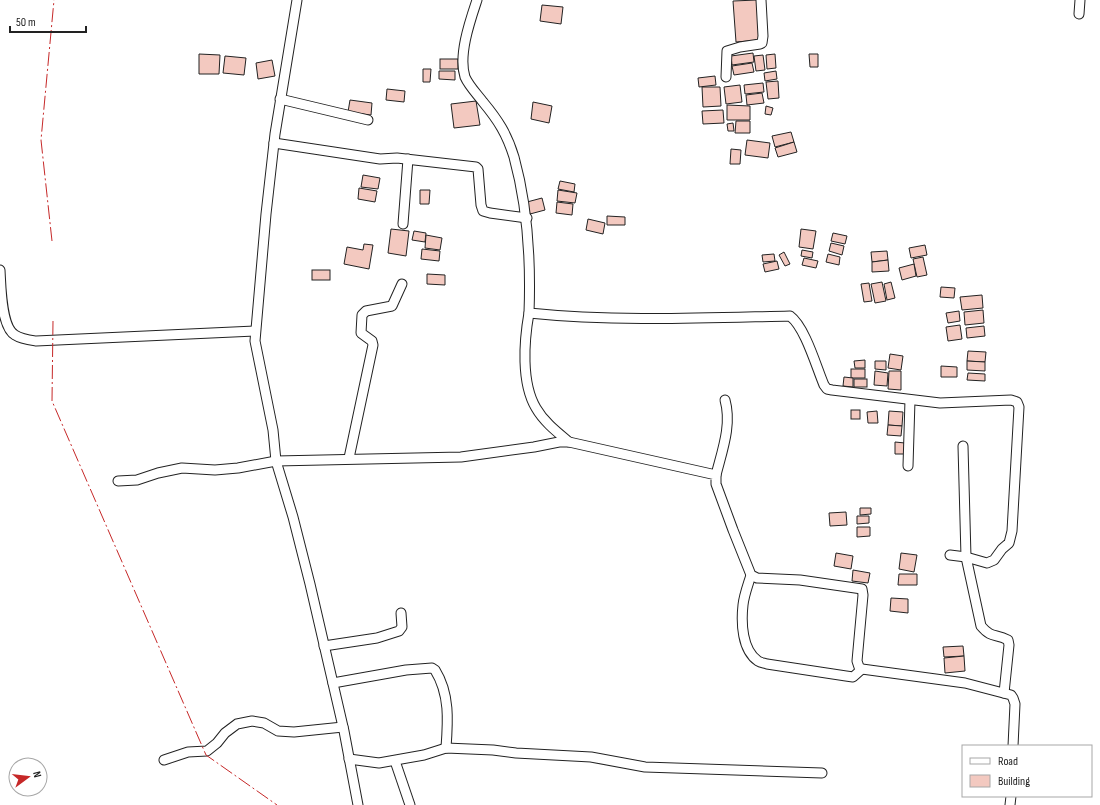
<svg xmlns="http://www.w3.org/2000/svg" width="1100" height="805" font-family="'Sofia Sans Condensed',sans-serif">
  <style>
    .building { fill: #f3c9c0; stroke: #222 }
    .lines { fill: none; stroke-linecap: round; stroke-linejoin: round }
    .minor-casing { stroke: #222; stroke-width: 11 }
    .minor { stroke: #fff; stroke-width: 9 }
    .power { stroke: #c62828; stroke-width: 1; stroke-dasharray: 14 3 2 3; stroke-linecap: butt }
  </style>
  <rect width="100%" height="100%" fill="#fff"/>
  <g class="building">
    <path d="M757 0 760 40 736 42 733 1Z"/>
    <path d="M542 5 563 7 561 24 540 21Z"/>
    <path d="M753 53 754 62 732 65 731 56Z"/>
    <path d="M199 54 220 55 219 74H199Z"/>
    <path d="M775 54 776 68 767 69 766 55Z"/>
    <path d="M809 54H818V67H810Z"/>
    <path d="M763 55 765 70 756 71 754 56Z"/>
    <path d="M225 56 246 58 244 75 223 73Z"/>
    <rect x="440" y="59" width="18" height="10"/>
    <path d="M272 60 275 76 258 79 256 63Z"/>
    <path d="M752 63 754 72 734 75 732 66Z"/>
    <path d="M423 69H431L430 82H423Z"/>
    <path d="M439 71H455V80L439 79Z"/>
    <path d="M776 71 777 79 765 81 764 73Z"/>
    <path d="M715 76 716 85 699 87 698 78Z"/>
    <path d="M778 81 779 98 768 99 766 82Z"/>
    <path d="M763 83 764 92 745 94 744 85Z"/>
    <path d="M740 85 742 102 726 104 724 87Z"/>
    <path d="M702 87H720L721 106 703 107Z"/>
    <path d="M387 89 405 91 404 102 386 100Z"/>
    <path d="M762 93 764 103 747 105 746 95Z"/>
    <path d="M350 100 372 103 371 115 348 112Z"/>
    <path d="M476 101 480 125 454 128 451 104Z"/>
    <path d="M533 102 552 106 549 123 531 119Z"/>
    <path d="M727 105 750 106V120H727Z"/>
    <path d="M766 106 773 108 771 115 765 114Z"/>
    <path d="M723 110 724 123 703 124 702 111Z"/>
    <path d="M736 121H750V133H735Z"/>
    <path d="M733 123 734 131H728L727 124Z"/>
    <path d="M791 132 794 142 775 147 772 136Z"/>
    <path d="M747 140 770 143 768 158 745 155Z"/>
    <path d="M794 142 797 152 778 157 775 148Z"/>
    <path d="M731 149 741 150 740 164H730Z"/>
    <path d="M363 175 380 178 378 189 361 187Z"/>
    <path d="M560 181 575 184 574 192 558 189Z"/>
    <path d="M359 188 377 191 375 202 358 199Z"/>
    <path d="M420 190H430L429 204H420Z"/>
    <path d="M558 190 577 193 575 203 557 201Z"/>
    <path d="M542 198 545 210 530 214 527 202Z"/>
    <path d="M557 202 573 204 572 215 556 213Z"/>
    <path d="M607 216 625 217V225H607Z"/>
    <path d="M588 219 605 223 603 234 586 230Z"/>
    <path d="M391 229 409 231 406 256 388 253Z"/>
    <path d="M801 229 816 231 813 249 799 247Z"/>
    <path d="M414 231 426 233 425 242 412 240Z"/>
    <path d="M833 233 847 236 845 244 831 241Z"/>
    <path d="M426 235 442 238 440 250 425 248Z"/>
    <path d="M831 243 844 246 842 255 829 251Z"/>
    <path d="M364 244 373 245 369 269 344 264 347 247 363 250Z"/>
    <path d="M925 245 927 255 911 258 909 248Z"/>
    <path d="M422 249 440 251 439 261 421 259Z"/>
    <path d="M802 250 813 252 812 258 801 256Z"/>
    <path d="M887 251 888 260 872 262 871 252Z"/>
    <path d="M784 252 790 264 785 266 779 255Z"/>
    <path d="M774 254 775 261 763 262 762 255Z"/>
    <path d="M828 254 840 257 839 265 826 262Z"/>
    <path d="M923 257 927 275 917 277 913 259Z"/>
    <path d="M804 258 818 261 816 268 802 265Z"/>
    <path d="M888 260 889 271 872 272V262Z"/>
    <path d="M777 261 779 269 765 272 763 264Z"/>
    <path d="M914 264 916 276 902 280 899 268Z"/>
    <rect x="312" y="270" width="18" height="10"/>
    <path d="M427 274 445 275V285L427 284Z"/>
    <path d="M882 282 886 301 875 303 871 284Z"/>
    <path d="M891 282 895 298 887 300 884 284Z"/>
    <path d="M869 283 872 301 864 302 861 284Z"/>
    <path d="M941 287 955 288 954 298 940 297Z"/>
    <path d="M982 295 983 308 962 310 960 297Z"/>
    <path d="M983 310 984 323 965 325 964 312Z"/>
    <path d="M959 311 960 321 948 323 946 313Z"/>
    <path d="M960 325 962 339 948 341 946 327Z"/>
    <path d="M984 326 985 336 967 338 966 328Z"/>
    <path d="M968 351 986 352 985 362 967 361Z"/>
    <path d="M890 354 903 356 901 370 888 368Z"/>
    <path d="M865 360V368H855L854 361Z"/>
    <path d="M875 361H886V370L875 369Z"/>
    <path d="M967 361 985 362V371L967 370Z"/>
    <path d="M941 366 957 367V377H941Z"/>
    <rect x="851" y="369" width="14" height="9"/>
    <path d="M875 371 888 373 887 386 874 385Z"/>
    <path d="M889 371H901V390L888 389Z"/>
    <path d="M968 373 985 374V381L967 380Z"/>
    <path d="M844 377 853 378V387L843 386Z"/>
    <rect x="854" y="379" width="13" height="8"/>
    <rect x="851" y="410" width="9" height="9"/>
    <path d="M877 411 878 423H868L867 412Z"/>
    <path d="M889 411 903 412 902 426 888 425Z"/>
    <path d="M888 425 902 426 901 436 887 435Z"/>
    <path d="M895 442 905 443 904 454H895Z"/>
    <path d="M860 508H871V514L860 515Z"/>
    <path d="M846 512 847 525 830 526 829 513Z"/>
    <path d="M857 516H869V523L857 524Z"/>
    <path d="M857 527H870V536L857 537Z"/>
    <path d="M836 553 853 556 851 569 834 566Z"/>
    <path d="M901 553 917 555 914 572 899 569Z"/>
    <path d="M853 570 870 573 868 583 852 581Z"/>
    <path d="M899 574H917V585H898Z"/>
    <path d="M891 598 908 599V613L890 611Z"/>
    <path d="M963 646 964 656 944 657 943 647Z"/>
    <path d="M964 656 965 671 945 673 944 658Z"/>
  </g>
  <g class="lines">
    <g class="minor-casing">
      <g id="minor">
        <path d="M297 0 275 134 266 214 255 341 273 430 276 461 293 517 310 584 344 731 358 805"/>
        <path d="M477 0C470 21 458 55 465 77 469 86 477 94 483 102 498 120 507 134 514 157 528 208 531 260 529 313 616 322 703 318 790 316 805 327 816 366 824 385L827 389 832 390 940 403 1011 400 1017 402 1019 407 1012 531 1009 543 1002 549 994 560 987 563 966 557 950 555"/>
        <path d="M1079 14 1080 0"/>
        <path d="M726 77 727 51 740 47 760 44 762 43 763 36 761 0"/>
        <path d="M280 99 368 120"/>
        <path d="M274 143 380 159 397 158 476 167 478 169 481 205 483 211 490 213 527 218"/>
        <path d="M403 224 408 159"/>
        <path d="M0 270C1 286 1 327 15 335 21 339 29 340 36 341L255 331"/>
        <path d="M529 313C524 341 521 383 536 408 544 422 557 432 569 442"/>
        <path d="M963 446 966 557 981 626C992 639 995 633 1008 640L1009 645 1004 693"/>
        <path d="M349 458 373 345 372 341 361 333 362 315 366 311 392 306 402 284"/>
        <path d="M908 466 910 400"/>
        <path d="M716 475C722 451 732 425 725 400"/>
        <path d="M118 481 137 480 158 473 182 468 215 470 238 468 276 461 461 457 534 447 559 442H569L716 475V484L733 530 751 575 757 578 800 580 862 589 863 595 857 661 859 667 862 669 965 683 1011 695 1013 698 1015 704 1013 746"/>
        <path d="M751 575C748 585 744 595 743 605 741 623 742 650 758 661 761 663 765 663 767 664L846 676 853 677 862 669"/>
        <path d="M324 646 377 638 399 631 402 627 401 613"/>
        <path d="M333 683 406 670 432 668 435 670C450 694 448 721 446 748"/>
        <path d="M349 759 379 763 424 755 446 748 493 750 516 753 591 757 645 767 822 773"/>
        <path d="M164 760 188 752 207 751 217 743 225 733 237 724 252 721 264 723 278 731 294 732 343 727"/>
        <path d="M395 761 410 805"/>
        <path d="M1010 805 1011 796"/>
      </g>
    </g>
    <use href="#minor" class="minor"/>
    <g class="power">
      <path d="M52 241 41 140 54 0"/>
      <path d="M53 321 52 401 206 755 277 805"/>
    </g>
  </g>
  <rect x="962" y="745" width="130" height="52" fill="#ffffff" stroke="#a7a7a7"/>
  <rect x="970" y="758" width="20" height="6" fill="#ffffff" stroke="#a7a7a7"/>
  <text x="998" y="765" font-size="12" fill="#222222">Road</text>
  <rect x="970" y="775" width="20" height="12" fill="#f3c9c0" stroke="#a7a7a7"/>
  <text x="998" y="785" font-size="12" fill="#222222">Building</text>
  <g transform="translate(28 777) rotate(75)"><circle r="19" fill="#ffffff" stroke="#a7a7a7"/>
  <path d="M0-3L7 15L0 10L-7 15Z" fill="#c62828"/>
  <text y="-6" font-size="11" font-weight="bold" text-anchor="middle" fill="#222222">N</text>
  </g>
  <path d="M10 26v6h76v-6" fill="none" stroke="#222222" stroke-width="2"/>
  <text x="16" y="26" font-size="12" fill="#222222" stroke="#ffffff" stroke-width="3" paint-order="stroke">50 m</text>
</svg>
